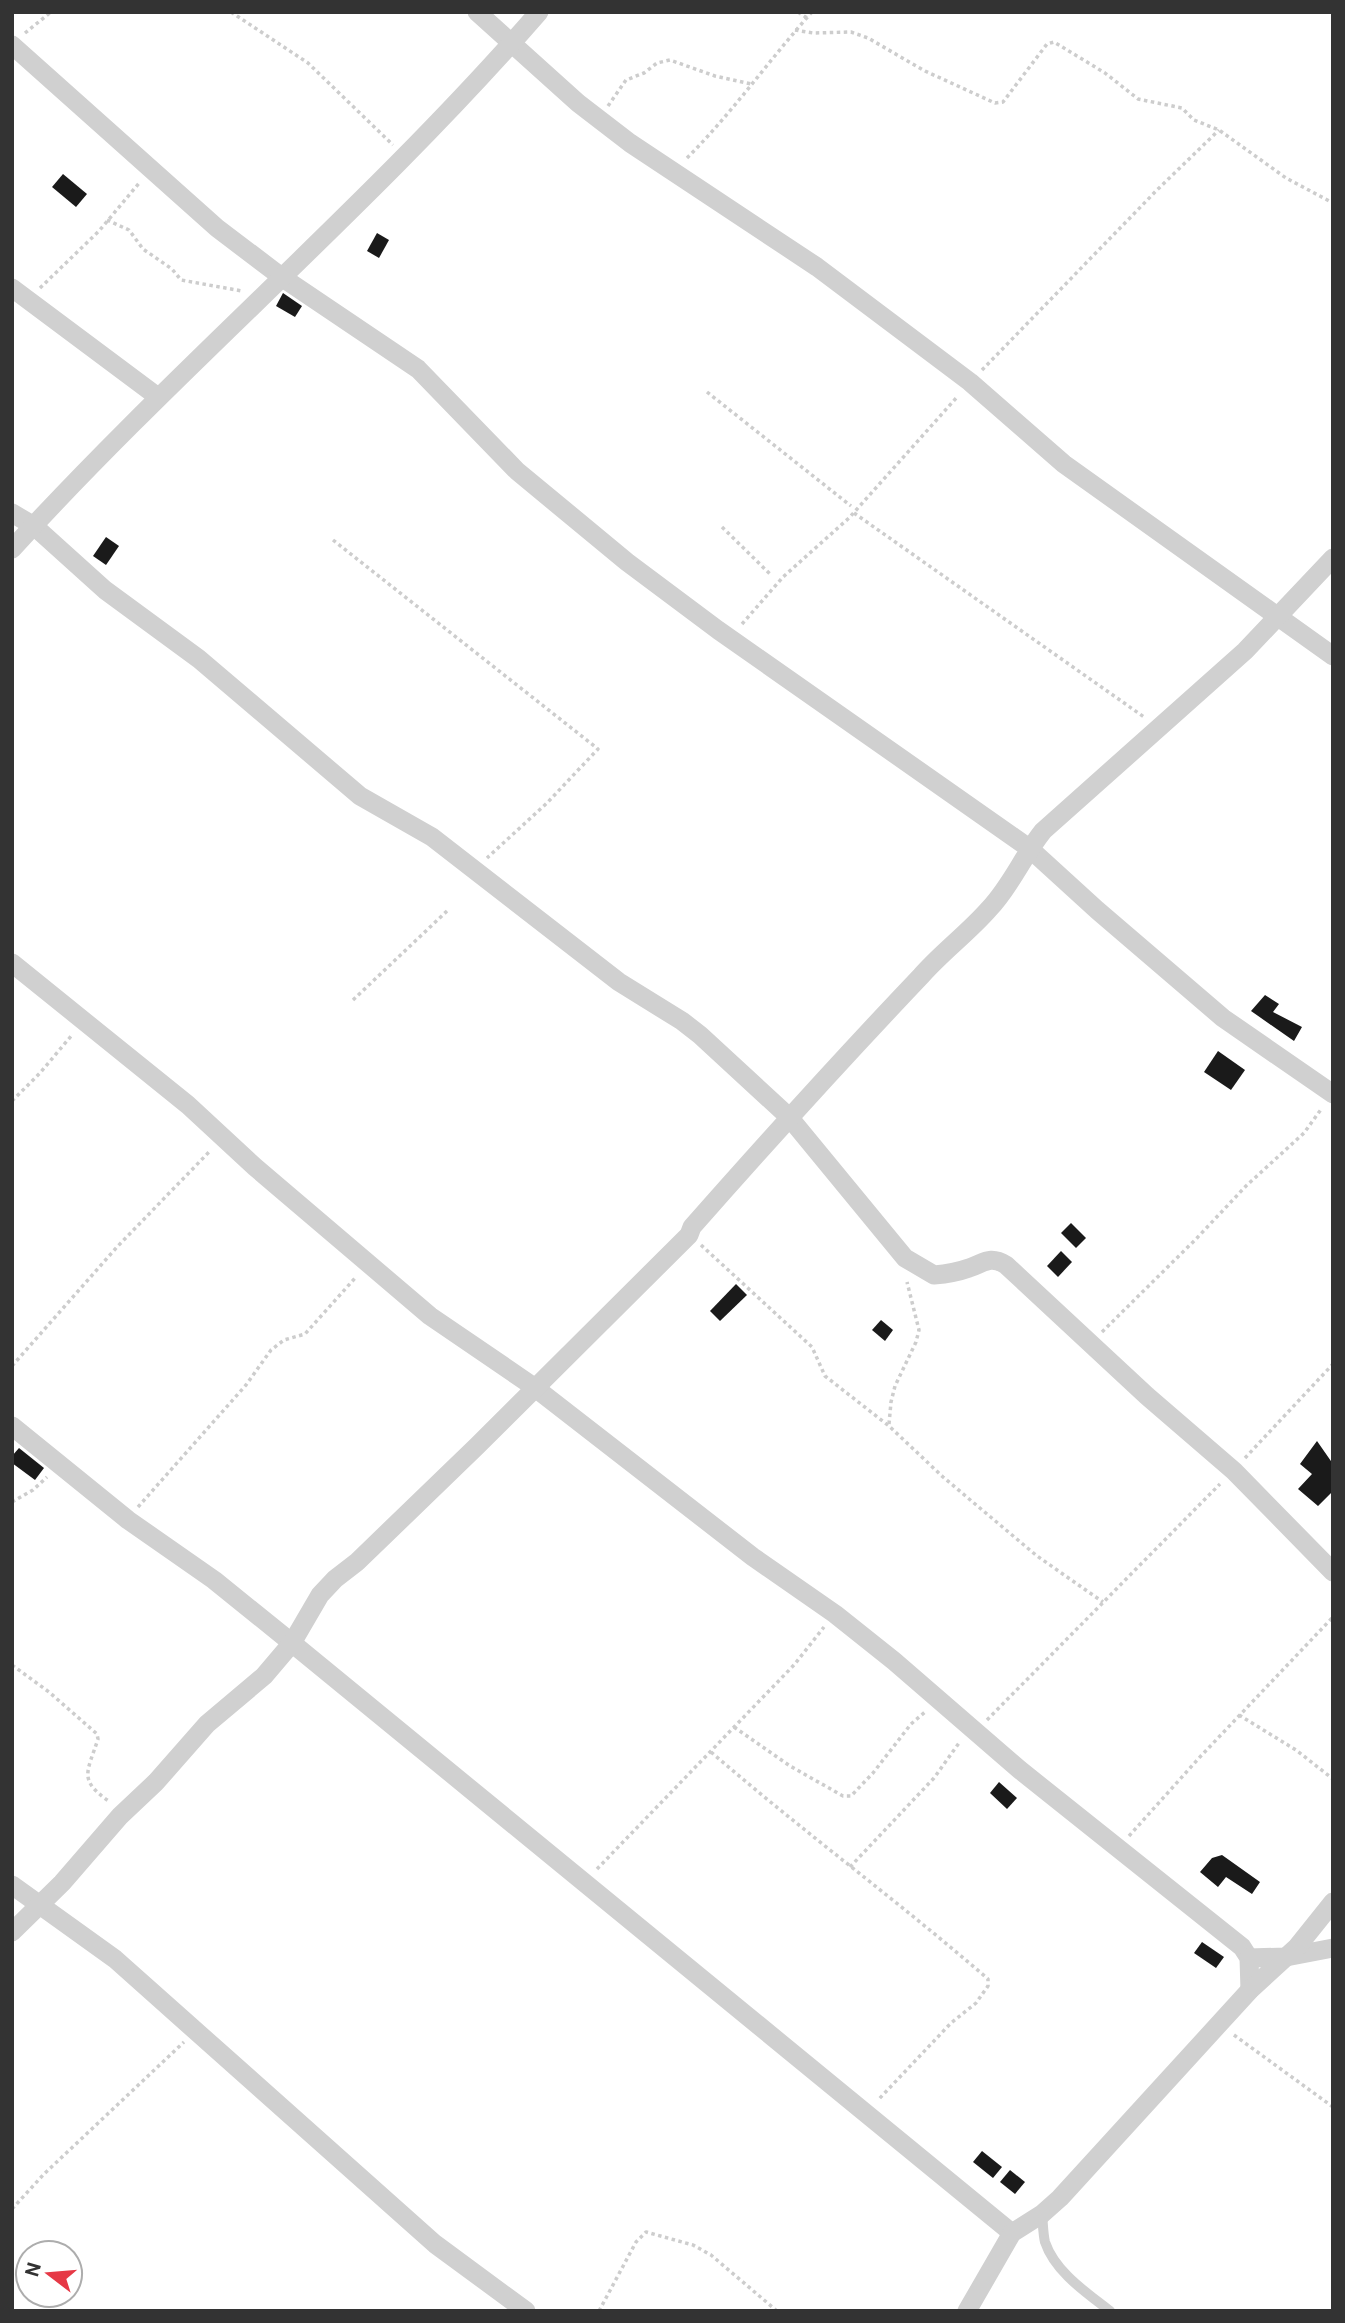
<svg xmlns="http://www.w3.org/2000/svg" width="1345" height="2323" font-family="Roboto,sans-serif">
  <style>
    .building { fill: #1a1a1a }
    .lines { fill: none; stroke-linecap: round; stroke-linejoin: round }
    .path { stroke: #cdcdcd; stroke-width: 3.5; stroke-dasharray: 3.5 3.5; stroke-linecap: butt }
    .service { stroke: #d0d0d0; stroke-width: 10 }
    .minor { stroke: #d0d0d0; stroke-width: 19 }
  </style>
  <rect width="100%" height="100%" fill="#fff"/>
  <g class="building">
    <path d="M63 174 87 194 76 207 52 187Z"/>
    <path d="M377 233 389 240 379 258 367 251Z"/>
    <path d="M283 293 302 306 295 317 276 306Z"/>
    <path d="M106 537 119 546 106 565 93 556Z"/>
    <path d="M1265 995 1279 1004 1273 1012 1302 1027 1294 1041 1251 1011Z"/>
    <path d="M1218 1051 1245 1070 1231 1090 1204 1072Z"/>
    <path d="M1071 1223 1086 1238 1076 1248 1061 1233Z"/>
    <path d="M1061 1251 1072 1262 1058 1277 1047 1266Z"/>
    <path d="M736 1284 747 1295 720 1321 710 1311Z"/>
    <path d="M881 1320 893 1330 885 1341 872 1330Z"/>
    <path d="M1317 1441 1333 1464V1491L1318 1506 1298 1489 1312 1474 1300 1464Z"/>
    <path d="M19 1448 44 1468 35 1480 12 1463V1456Z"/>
    <path d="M999 1782 1017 1798 1007 1809 990 1793Z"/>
    <path d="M1222 1855 1260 1882 1252 1894 1226 1877 1218 1887 1200 1872 1212 1858Z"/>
    <path d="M1202 1942 1224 1957 1216 1968 1194 1953Z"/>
    <path d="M982 2151 1002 2167 993 2178 973 2162Z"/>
    <path d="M1010 2170 1025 2182 1015 2194 1000 2182Z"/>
  </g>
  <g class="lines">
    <g class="path">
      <path d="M231 12 308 63 393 145"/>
      <path d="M798 12 807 18"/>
      <path d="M795 30 813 33 851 32 868 38 925 71 995 103 1003 102 1047 44 1054 42 1105 73 1138 99 1182 108 1194 120 1219 130 1286 178 1333 203"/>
      <path d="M25 33 51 12"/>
      <path d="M608 106 626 80 644 73 657 63 670 60 715 76 751 84"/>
      <path d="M687 158C733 112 769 60 812 12"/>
      <path d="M107 220 129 230 143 249 172 269 181 280 242 291"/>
      <path d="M40 288 99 231 140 182"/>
      <path d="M982 370 1157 190 1219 130"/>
      <path d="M707 392 851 506"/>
      <path d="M854 513 1144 717"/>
      <path d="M722 527 771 575"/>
      <path d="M333 540 598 749 547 803 487 858"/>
      <path d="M742 624 783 577 849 518 958 396"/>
      <path d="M353 1000 447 911"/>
      <path d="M12 1101 40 1073 72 1035"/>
      <path d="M701 1245 812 1347 825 1376 889 1426 943 1477 1037 1556 1103 1602"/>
      <path d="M1102 1332 1196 1239 1246 1186 1304 1133 1322 1108"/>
      <path d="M12 1366 117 1247 210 1151"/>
      <path d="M889 1424 891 1402 895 1386 916 1342 919 1330 907 1282"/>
      <path d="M1245 1458 1333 1364"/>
      <path d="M12 1502 33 1490 47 1477"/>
      <path d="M138 1507 246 1385 271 1350 284 1340 305 1334 356 1277"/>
      <path d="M12 1665 49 1692 97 1734 98 1739C87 1773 78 1780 110 1802"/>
      <path d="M1239 1715 1296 1750 1333 1779"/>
      <path d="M987 1720 1220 1484"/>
      <path d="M734 1727 790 1766 843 1796H851L873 1773 911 1724 925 1712"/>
      <path d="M711 1752C801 1830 898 1901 988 1979V1986L976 2003 951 2023 879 2099"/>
      <path d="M1129 1836 1199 1758 1333 1617"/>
      <path d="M850 1867 934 1778 959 1743"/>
      <path d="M597 1869 794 1665 824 1627"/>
      <path d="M1234 2035 1333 2107"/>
      <path d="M12 2209 44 2174 184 2042"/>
      <path d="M599 2311 636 2242 646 2232 693 2245 711 2255 777 2311"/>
    </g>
    <path class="service" d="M1042 2214C1043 2223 1043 2234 1045 2242 1055 2272 1087 2293 1110 2311"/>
    <g class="minor">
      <path d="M477 12 578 103 630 143 817 267 970 382 1064 464 1333 656"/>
      <path d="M12 45 217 228 283 278 418 369 517 471 627 562 718 630 1029 848 1097 910 1223 1018 1333 1094"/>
      <path d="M12 288 158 397"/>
      <path d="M12 513 34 526 105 590 199 659 360 796 432 837 619 982 682 1021 700 1035 789 1117 905 1258 934 1275C946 1274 958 1272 969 1268 984 1263 990 1255 1006 1265L1147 1396 1234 1471 1333 1572"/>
      <path d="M12 549C181 364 374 202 539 12"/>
      <path d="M12 963 188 1105 255 1167 430 1316 534 1387 753 1557 835 1614 894 1661 1020 1770 1242 1947 1249 1958 1250 1990"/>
      <path d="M12 1426 128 1520 214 1580 292 1643 1012 2233"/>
      <path d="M12 1885 115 1959 435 2244 526 2311"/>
      <path d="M12 1932 62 1883 120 1816 156 1782 207 1724 264 1676 292 1643 320 1595 335 1579 357 1562 477 1446 689 1235 692 1227C767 1142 843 1058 921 976 942 952 968 933 989 909 1011 886 1023 856 1043 831L1245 651 1333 558"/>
      <path d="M1249 1958 1286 1957 1333 1948"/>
      <path d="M967 2311 1012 2233 1042 2214 1060 2198 1250 1990 1297 1947 1333 1902"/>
    </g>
  </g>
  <rect width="1345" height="2323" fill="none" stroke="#333333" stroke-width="28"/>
  <g transform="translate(49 2274) rotate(286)"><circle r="33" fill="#ffffff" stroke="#adadad" stroke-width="2"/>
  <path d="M0-5L12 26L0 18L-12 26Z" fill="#e63946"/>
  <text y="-10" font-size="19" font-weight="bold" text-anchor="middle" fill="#333333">N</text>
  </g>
</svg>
